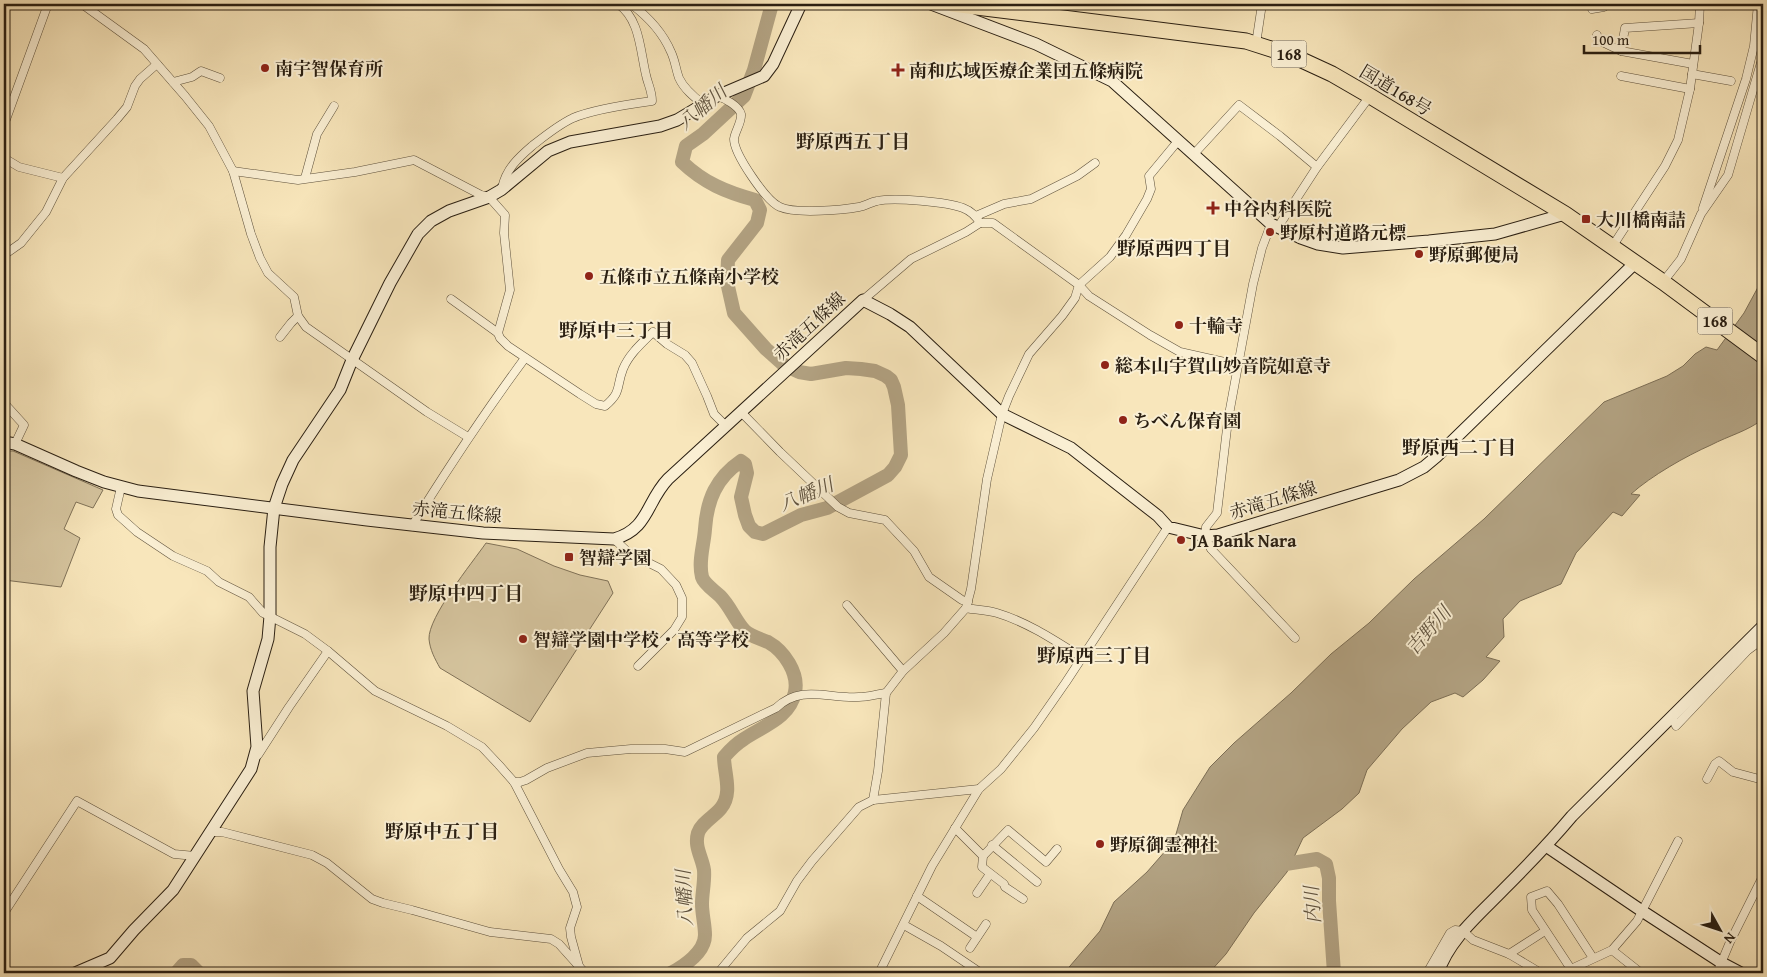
<svg xmlns="http://www.w3.org/2000/svg" width="1767" height="977" font-family="'Gentium Book Plus','Noto Serif JP',serif">
  <style>
    .green { fill: #d5c49e; stroke: #807258 }
    .water { fill: #b2a282; stroke: #7c6e55 }
    .lines { fill: none; stroke-linecap: round; stroke-linejoin: round }
    .river { stroke: #b2a282; stroke-width: 14 }
    .street-casing { stroke: #5e513c; stroke-width: 9 }
    .secondary-casing { stroke: #2a1f12; stroke-width: 13 }
    .highway-casing { stroke: #2a1f12; stroke-width: 17 }
    .street { stroke: #faefd3; stroke-width: 8 }
    .secondary { stroke: #faefd3; stroke-width: 11 }
    .highway { stroke: #f8e6bb; stroke-width: 15 }
    .poi-dot { fill: #8f2418; stroke: #faefd3; stroke-width: 2 }
    .labels { text-anchor: middle; dominant-baseline: central; stroke-width: 4; stroke-linejoin: round; paint-order: stroke }
    .shield { fill: #faefd3; stroke: #685d4c; stroke-width: 1 }
    .shield-label { font-size: 16px; font-weight: bold; fill: #2a1f12 }
    .poi-label { font-size: 18px; font-weight: bold; fill: #2a1f12; stroke: #faefd3; text-anchor: start }
    .street-label { font-size: 18px; fill: #2a1f12; stroke: #faefd3 }
    .water-label { font-size: 19px; font-style: italic; fill: #60533f; stroke: #faefd3 }
    .neighbourhood-label { font-size: 19px; font-weight: bold; fill: #2a1f12; stroke: #faefd3 }
  </style>
  <rect width="100%" height="100%" fill="#f8e6bb"/>
  <filter id="stains"><feTurbulence type="fractalNoise" baseFrequency=".004" numOctaves="4"/><feColorMatrix values="0 0 0 0 .2 0 0 0 0 .09 0 0 0 0 .02 0 0 0 .5 -.17"/></filter>
  <radialGradient id="worn" r=".72"><stop offset=".6" stop-color="#630" stop-opacity="0"/><stop offset="1" stop-color="#630" stop-opacity=".3"/></radialGradient>
  <g class="green">
    <path d="M4 451H13L103 490 93 508 76 502 64 529 80 538 61 587 4 580Z"/>
    <path d="M486 543 517 549 554 566 580 575 608 581 613 593 530 722 440 668C435 659 430 650 429 639 428 617 472 563 486 543Z"/>
  </g>
  <path class="water" d="M1763 278V419C1748 431 1728 436 1711 445 1686 456 1651 476 1631 494L1640 495 1622 516 1613 512 1576 553 1561 584 1520 601 1503 619 1504 637 1486 657 1500 661 1483 680 1463 697 1455 693 1431 702 1402 729 1367 770 1359 793 1342 809 1303 838 1287 872 1254 913 1226 954 1209 973H1064L1100 931 1114 902 1147 872 1174 841 1183 810 1210 767 1234 743 1291 693 1331 654 1369 623 1414 579 1484 519 1604 402 1667 376 1683 366 1695 354 1706 347 1717 350 1744 313Z"/>
  <g class="lines">
    <g class="river">
      <path d="M1273 866 1317 859 1326 864 1329 878V901L1334 973"/>
      <path d="M176 973 183 965H191L199 973"/>
      <path d="M671 973C684 966 705 952 705 935 705 925 702 914 702 904 702 893 705 881 704 870 702 857 694 847 698 833 701 823 715 816 721 808 733 793 724 773 724 757 730 750 736 744 744 739 763 726 790 718 795 692 799 673 784 651 768 642 761 639 749 636 744 630 735 620 730 606 720 596 715 591 704 584 702 577 698 561 704 545 705 529 707 500 716 478 741 461L745 464 747 473 741 497 745 515 749 526 755 532 763 534 801 515 827 508 877 481 888 475 895 467 901 455 898 405 894 387 891 380 886 376 875 371 861 369 846 368 811 374 799 372 784 365 766 349 734 313 727 282 728 260 757 223 760 210 755 200C726 192 704 183 682 162L686 146 703 134 744 96 754 70 772 4"/>
    </g>
    <g class="street-casing">
      <g id="street">
        <path d="M82 4 144 49 185 96 209 126 233 171 251 234 260 258 268 273 294 297 298 316 306 327 427 412 468 437"/>
        <path d="M631 4C647 16 663 33 671 52 675 60 676 70 679 78 684 89 694 97 703 104"/>
        <path d="M1592 9 1604 7 1608 4"/>
        <path d="M1597 35 1598 40 1621 51"/>
        <path d="M1256 44 1262 4"/>
        <path d="M1693 64 1621 51 1625 28 1699 23"/>
        <path d="M1692 74 1731 81"/>
        <path d="M1621 76 1690 89"/>
        <path d="M173 82 192 77 201 71 220 78"/>
        <path d="M717 96C724 98 739 106 741 114 742 122 735 131 734 139 734 154 766 201 780 207 795 214 842 210 859 207 865 206 871 202 877 201 893 197 948 202 963 208 971 211 976 216 980 223"/>
        <path d="M4 125 48 4"/>
        <path d="M1193 155 1239 105 1280 136 1317 167"/>
        <path d="M4 158 19 167 63 178"/>
        <path d="M233 171 298 180 355 172 414 160 481 195 489 197 505 215 504 233 510 290 498 333 500 338 508 346 580 394 596 404 605 406C622 392 616 387 623 369 629 354 642 343 653 332L667 344 685 355 692 363 707 396 714 414 726 426"/>
        <path d="M305 178 317 134 334 106"/>
        <path d="M502 188C506 169 518 158 532 146 546 135 558 125 573 118 594 109 630 104 652 101 652 90 648 85 646 75 640 50 640 19 618 4"/>
        <path d="M1703 208 1746 79 1754 46 1758 4"/>
        <path d="M976 216 1004 204 1031 199 1077 176 1095 163"/>
        <path d="M1271 224 1262 248 1253 284 1228 420 1217 513 1206 527 1205 536 1211 549 1295 638"/>
        <path d="M1278 227 1317 167 1370 96"/>
        <path d="M1612 247 1665 166 1678 140 1690 89 1699 23 1700 4"/>
        <path d="M4 255 21 243 46 212 63 178 117 119 127 107 135 86 140 79 157 64"/>
        <path d="M1663 282 1681 259 1701 214 1728 175 1763 56"/>
        <path d="M451 299 498 333"/>
        <path d="M863 300 911 259 966 232 980 223H993L1079 285 1089 296 1150 335 1180 352 1238 365"/>
        <path d="M280 337 291 323 298 316"/>
        <path d="M4 403 24 425 15 444"/>
        <path d="M741 412 780 452 838 507 849 513 885 520 914 551 929 577 962 600 968 602"/>
        <path d="M121 487 116 509 118 515 137 532 173 556 207 571 219 582 249 597 263 613 305 634 328 651 375 691 447 726 482 747 499 765 514 782 559 869 573 892 577 907 570 928 571 937 579 966"/>
        <path d="M412 526C448 468 485 412 525 358"/>
        <path d="M614 539 629 553 661 569 676 585 682 598V617L674 630 638 666"/>
        <path d="M847 605 903 671"/>
        <path d="M966 608C976 610 987 610 997 613 1027 622 1054 640 1081 657"/>
        <path d="M1672 717 1676 726 1748 650 1763 639"/>
        <path d="M258 755 289 707 328 651"/>
        <path d="M1707 779 1715 764 1719 761 1733 772 1763 780"/>
        <path d="M514 782H520L526 780 547 768 587 753 631 749H665L685 752 776 708C801 684 828 699 859 697 868 697 877 694 886 693"/>
        <path d="M873 800 878 771 886 693 903 671 944 633 966 608 971 589 987 479 1002 414 1009 396 1029 354 1062 316 1075 298 1079 285 1110 257 1126 235 1147 199 1151 189 1149 176 1178 141"/>
        <path d="M955 828 983 856 982 867 1004 884 1005 887 1023 899"/>
        <path d="M210 832H222L312 855 327 863 372 899 383 903 412 910 490 932 551 939 559 944 585 973"/>
        <path d="M992 845 1037 882"/>
        <path d="M983 856 1008 830 1046 862 1057 849"/>
        <path d="M977 893 990 874"/>
        <path d="M917 896 977 937"/>
        <path d="M4 913 77 801 174 854 195 856"/>
        <path d="M904 925 941 946 981 973"/>
        <path d="M970 948 986 924"/>
        <path d="M1612 950 1641 973"/>
        <path d="M1509 954 1545 931"/>
        <path d="M1571 969 1532 910 1531 897 1547 891 1558 904 1593 958"/>
        <path d="M1569 972 1571 969 1612 950 1637 921 1678 841"/>
        <path d="M718 973 747 938 780 911 797 881 812 861 859 807 873 800 979 789"/>
        <path d="M879 973 932 866 979 789 1001 769 1034 728 1066 682 1168 527"/>
        <path d="M1427 973 1450 933 1455 930 1463 931 1473 940 1509 954 1541 973"/>
        <path d="M1717 973 1730 942 1763 876"/>
      </g>
    </g>
    <g class="secondary-casing">
      <g id="secondary">
        <path d="M931 4 1036 44 1112 81 1271 224 1301 238 1318 244 1343 248 1429 241 1495 234 1565 214"/>
        <path d="M4 442 15 444 76 471 104 482 138 491 367 520 483 533 614 539C649 529 646 502 668 479L863 300 890 314 910 327 1002 414 1071 448 1158 516 1168 527 1205 536 1218 535 1399 480 1424 467 1436 457 1635 263"/>
        <path d="M1546 846 1642 911 1722 963 1741 973"/>
        <path d="M75 973 110 958 134 930 173 890 251 769 257 747 253 691 268 639 270 616V547L274 508 282 484 293 460 340 390 352 360 390 283 418 234 431 221 449 211 489 197 501 190 548 151 570 142 660 126 677 120 717 96 764 76 773 64 801 4"/>
        <path d="M1438 973C1449 939 1480 914 1504 889 1528 865 1551 841 1572 816L1763 626"/>
      </g>
    </g>
    <g class="highway-casing">
      <path id="highway" d="M952 4 1246 41 1293 56 1332 74 1370 96 1565 214 1663 282 1763 356"/>
    </g>
    <use href="#street" class="street"/>
    <use href="#secondary" class="secondary"/>
    <use href="#highway" class="highway"/>
  </g>
  <g class="poi-dot">
    <circle cx="265" cy="68" r="5"/>
    <path d="M895.5 62.5h5v5h5v5h-5v5h-5v-5h-5v-5h5z"/>
    <path d="M1210.5 200.5h5v5h5v5h-5v5h-5v-5h-5v-5h5z"/>
    <rect x="1581" y="214" width="10" height="10" rx="2.5"/>
    <circle cx="1270" cy="232" r="5"/>
    <circle cx="1419" cy="254" r="5"/>
    <circle cx="589" cy="276" r="5"/>
    <circle cx="1179" cy="325" r="5"/>
    <circle cx="1105" cy="365" r="5"/>
    <circle cx="1123" cy="420" r="5"/>
    <circle cx="1181" cy="540" r="5"/>
    <rect x="564" y="552" width="10" height="10" rx="2.5"/>
    <circle cx="523" cy="639" r="5"/>
    <circle cx="1100" cy="844" r="5"/>
  </g>
  <g class="labels">
    <g class="shield">
      <rect x="1271.5" y="40.5" width="35" height="27" rx="4"/>
      <rect x="1697.5" y="307.5" width="35" height="27" rx="4"/>
    </g>
    <g class="shield-label">
      <text x="1289" y="54">168</text>
      <text x="1715" y="321">168</text>
    </g>
    <g class="poi-label">
      <text x="275" y="68">南宇智保育所</text>
      <text x="909" y="70">南和広域医療企業団五條病院</text>
      <text x="1224" y="208">中谷内科医院</text>
      <text x="1596" y="219">大川橋南詰</text>
      <text x="1280" y="232">野原村道路元標</text>
      <text x="1429" y="254">野原郵便局</text>
      <text x="599" y="276">五條市立五條南小学校</text>
      <text x="1189" y="325">十輪寺</text>
      <text x="1115" y="365">総本山宇賀山妙音院如意寺</text>
      <text x="1133" y="420">ちべん保育園</text>
      <text x="1191" y="540">JA Bank Nara</text>
      <text x="579" y="557">智辯学園</text>
      <text x="533" y="639">智辯学園中学校・高等学校</text>
      <text x="1110" y="844">野原御霊神社</text>
    </g>
    <g class="street-label">
      <text transform="translate(1396 90) rotate(31)">国道168号</text>
      <text transform="translate(809 326) rotate(-43)">赤滝五條線</text>
      <text transform="translate(1273 500) rotate(-17)">赤滝五條線</text>
      <text transform="translate(457 512) rotate(5)">赤滝五條線</text>
    </g>
    <g class="water-label">
      <text transform="translate(702 107) rotate(-41)">八幡川</text>
      <text transform="translate(806 494) rotate(-23)">八幡川</text>
      <text transform="translate(1428 630) rotate(-49)">吉野川</text>
      <text transform="translate(684 898) rotate(-93)">八幡川</text>
      <text transform="translate(1312 905) rotate(-94)">内川</text>
    </g>
    <g class="neighbourhood-label">
      <text x="853" y="141">野原西五丁目</text>
      <text x="1174" y="248">野原西四丁目</text>
      <text x="616" y="330">野原中三丁目</text>
      <text x="1459" y="447">野原西二丁目</text>
      <text x="466" y="593">野原中四丁目</text>
      <text x="1094" y="655">野原西三丁目</text>
      <text x="442" y="831">野原中五丁目</text>
    </g>
  </g>
  <rect width="1767" height="977" fill="none" stroke="#f8e6bb" stroke-width="20"/>
  <rect x="5" y="5" width="1757" height="967" fill="none" stroke="#2a1f12" stroke-width="2.5"/>
  <rect x="10" y="10" width="1747" height="957" fill="none" stroke="#2a1f12"/>
  <g transform="translate(1720 930) rotate(130)" stroke="#faefd3" stroke-width="4" paint-order="stroke">
  <path d="M0-4L9 19L0 12L-9 19Z" fill="#2a1f12"/>
  <text y="-8" font-size="14" font-weight="bold" text-anchor="middle" fill="#2a1f12">N</text>
  </g>
  <path d="M1584 45v8h116v-8" fill="none" stroke="#2a1f12" stroke-width="2.5"/>
  <text x="1592" y="45" font-size="15" fill="#2a1f12" stroke="#faefd3" stroke-width="4" paint-order="stroke">100 m</text>
  <rect width="100%" height="100%" filter="url(#stains)"/>
  <rect width="100%" height="100%" fill="url(#worn)"/>
</svg>
